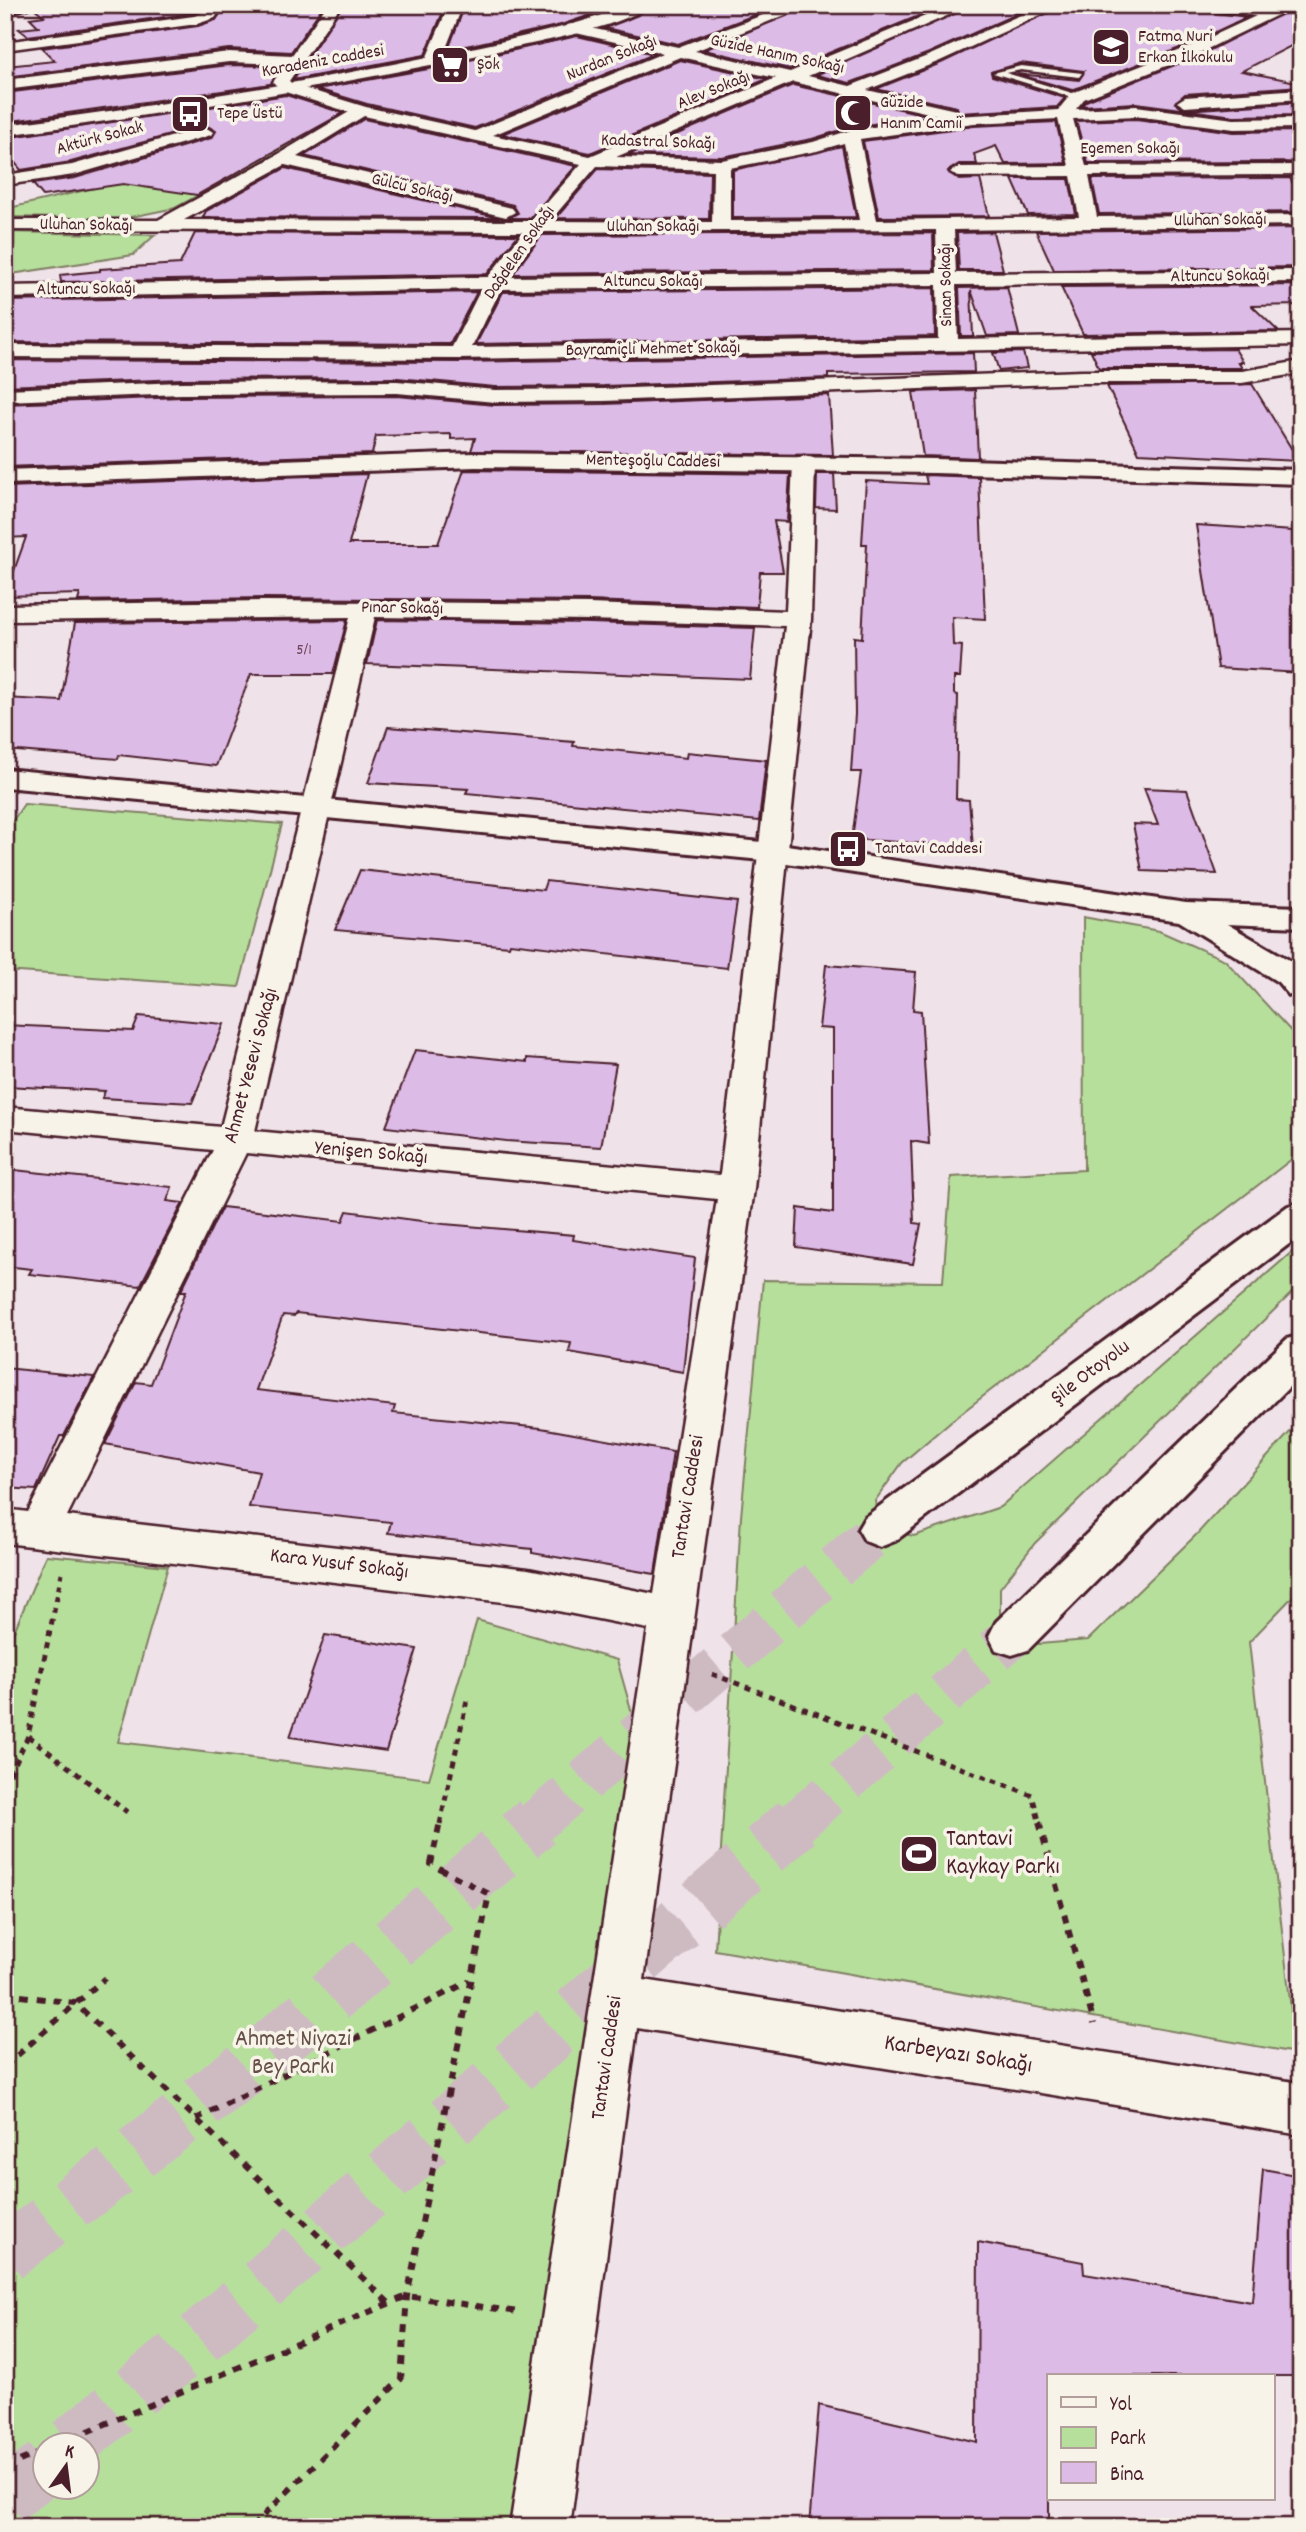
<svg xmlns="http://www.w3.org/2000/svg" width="1306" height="2532" font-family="Dekko,sans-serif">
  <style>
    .green { fill: #b7df9c; stroke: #807f64; stroke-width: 2; fill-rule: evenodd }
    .building { fill: #ddbbe7; stroke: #4a1f2b; stroke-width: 2 }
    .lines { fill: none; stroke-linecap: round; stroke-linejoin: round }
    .trunk-tunnel-far1 { stroke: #cebbc2; stroke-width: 44; stroke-dasharray: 44 22; stroke-linecap: butt }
    .trunk-tunnel { stroke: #cebbc2; stroke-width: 55; stroke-dasharray: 55 28; stroke-linecap: butt }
    .service-casing { stroke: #4a1f2b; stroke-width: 5 }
    .minor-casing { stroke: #4a1f2b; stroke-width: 5 }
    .tertiary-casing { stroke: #4a1f2b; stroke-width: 6 }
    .secondary-casing { stroke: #4a1f2b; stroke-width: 6 }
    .trunk-casing { stroke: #4a1f2b; stroke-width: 6 }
    .path-far1 { stroke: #4a1f2b; stroke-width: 5; stroke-dasharray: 6 6; stroke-linecap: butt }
    .path { stroke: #4a1f2b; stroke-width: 6; stroke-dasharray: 8 8; stroke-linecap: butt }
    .service { fill: #f7f3e8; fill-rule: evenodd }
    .minor { fill: #f7f3e8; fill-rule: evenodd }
    .tertiary { fill: #f7f3e8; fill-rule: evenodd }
    .secondary { fill: #f7f3e8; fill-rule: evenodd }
    .trunk { fill: #f7f3e8; fill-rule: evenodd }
    .labels { text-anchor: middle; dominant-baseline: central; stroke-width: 7; stroke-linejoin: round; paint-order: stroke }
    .far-number-label { font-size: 16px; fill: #6f465a }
    .far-poi-label { font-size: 18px; fill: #4a1f2b; stroke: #f7f3e8; text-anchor: start }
    .far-street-label { font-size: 18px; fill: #4a1f2b; stroke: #f7f3e8 }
    .street-label { font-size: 21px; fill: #4a1f2b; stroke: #f7f3e8 }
    .near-poi-label { font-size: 24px; fill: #4a1f2b; stroke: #f7f3e8; text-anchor: start }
    .near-park-label { font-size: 24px; fill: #654f47; stroke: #f7f3e8 }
    .near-street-label { font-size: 24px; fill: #4a1f2b; stroke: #f7f3e8 }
  </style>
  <rect width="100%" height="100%" fill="#efe2e8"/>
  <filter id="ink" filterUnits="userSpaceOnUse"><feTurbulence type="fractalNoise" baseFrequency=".0143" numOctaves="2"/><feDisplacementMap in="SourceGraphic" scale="14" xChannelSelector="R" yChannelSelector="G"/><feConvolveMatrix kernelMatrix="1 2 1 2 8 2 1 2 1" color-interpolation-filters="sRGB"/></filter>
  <g filter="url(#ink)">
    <g class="green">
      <path d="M259 135 299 141 175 208 121 219 5 217V209L141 177Z"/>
      <path d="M5 232 155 235 133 255 5 275Z"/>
      <path d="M24 804 282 824 239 987 5 971V832Z"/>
      <path d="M1083 917 1159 931 1225 960 1301 1042V1152L951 1421 902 1463 875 1501 880 1529 914 1536 1000 1507 1301 1244V1284L1035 1543 1000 1588V1616L1012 1636 1039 1644 1088 1640 1197 1534 1301 1420V1588L1249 1642 1296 2053 715 1950 741 1517 763 1280 943 1282 951 1177 1084 1170Z"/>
      <path d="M46 1555 168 1566 118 1742 429 1779 477 1620 617 1660 636 1727 509 2527H5V1653ZM46 2444H88V2486H46Z"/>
    </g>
    <g class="building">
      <path d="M38 5H207L203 10 193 13 28 36 19 29 39 27 30 18 44 16 34 8Z"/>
      <path d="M226 5H324L291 52 229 49 13 76 6 66 55 61 42 48 198 26 216 20Z"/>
      <path d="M343 5H446L425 55 293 80Z"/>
      <path d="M465 5H620L561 25 448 50Z"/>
      <path d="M651 5H781L678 44 605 28 638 15Z"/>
      <path d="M812 5H945L790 69 704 50Z"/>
      <path d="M974 5H1036L929 53 850 83 816 75Z"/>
      <path d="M1064 5H1199L1209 12 1247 17 1190 44 1072 90 1017 74 1079 80 1084 71 1021 63 991 72 992 76 1065 98 1057 107 959 113 957 107 876 89 941 63Z"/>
      <path d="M1300 5H1301V41L1242 71 1301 83V86L1185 94 1175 103 1185 110 1301 102V115L1234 116 1136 103 1082 106 1086 101 1202 54Z"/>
      <path d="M577 36 654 54 475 128 367 104 317 89 434 68Z"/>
      <path d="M680 60 767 79 590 153 502 134Z"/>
      <path d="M229 65 281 66 271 84 5 122V93Z"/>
      <path d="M793 85 931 116 851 127 812 139 722 157 628 155Z"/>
      <path d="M286 95 343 113 197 195 123 184 43 196 33 184 75 178 212 138 216 131 206 125 71 162 21 170 5 151V138Z"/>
      <path d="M364 119 576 166 530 218H509L518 213 513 205 304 156Z"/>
      <path d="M1136 119 1234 132 1301 131V162L1088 163 1076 121Z"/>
      <path d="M1056 122 1066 163 1005 164 996 146 974 154 977 164H959L948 171 959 180 980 179 989 216 879 217 863 141 974 126Z"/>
      <path d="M842 146 856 217 733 218V170Z"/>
      <path d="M285 168 500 218 203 217 206 211Z"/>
      <path d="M598 169 710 173 709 219 556 218Z"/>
      <path d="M1290 178 1301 199V212L1099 214 1092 179Z"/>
      <path d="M1012 179H1069L1076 214 1028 215Z"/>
      <path d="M1301 228V267L1054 270 1036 231Z"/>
      <path d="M993 232 1003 270H959L957 233Z"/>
      <path d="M195 233 518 235 487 274 61 282 60 275 100 271V269L180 264Z"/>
      <path d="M933 233 934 270 513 274 542 235Z"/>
      <path d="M1301 285V305L1252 306 1278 331 1083 334 1061 287Z"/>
      <path d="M1007 287 1019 335 987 336 971 290 973 336H961L959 288Z"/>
      <path d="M934 288 935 336 476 344 503 292Z"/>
      <path d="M477 292 450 344 5 342V301Z"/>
      <path d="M1235 349 1243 362H1238L1242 368H1099L1091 351Z"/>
      <path d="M1023 352 1027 368 999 371 993 353Z"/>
      <path d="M973 353 974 372 828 374V378L604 386 495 387 397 378 181 379 5 386V360L459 362Z"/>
      <path d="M1252 384 1299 461 1139 453 1107 386Z"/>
      <path d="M975 390 978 458 923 456 913 392Z"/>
      <path d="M829 395 833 455 471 451 475 438 451 439V434L376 436 372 454 5 467V404L181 397 397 396 495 405 604 404Z"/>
      <path d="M464 470 790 474 787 522 774 521 783 572H760L757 607 589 601 265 598 78 601 80 594 5 596 26 537 5 538V487L367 474 349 544H438Z"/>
      <path d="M817 474H834L836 509 816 508Z"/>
      <path d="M925 475 979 477 985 619 952 617 953 645 962 646 960 677H954V694L958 695 956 799 969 800 973 847 852 839 861 772H851L855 714 854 637 862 638 867 544H862L866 481 927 484Z"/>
      <path d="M1196 525 1293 531 1301 573V673L1218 668Z"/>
      <path d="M347 620 333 674H251L216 766 119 755 118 759 5 750V698L61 701 75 623Z"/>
      <path d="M377 620 589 623 755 628 750 679 367 664Z"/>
      <path d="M388 727 574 742 573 746 686 758 687 752 766 760 759 821 466 793 468 789 368 783Z"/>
      <path d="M1144 788 1187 790 1217 874 1142 871 1133 824 1158 825Z"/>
      <path d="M360 870 543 890 546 881 737 902 727 968 510 943 509 946 335 930Z"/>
      <path d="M826 965 916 972 913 1010 921 1011 929 1144 911 1141 914 1223 921 1224 913 1264 796 1247 798 1208 833 1213V1029L819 1028Z"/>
      <path d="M139 1016 224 1024 192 1103 102 1098 105 1091 5 1086V1025L133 1031Z"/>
      <path d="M415 1050 527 1062V1058L616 1064 601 1147 506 1141 386 1127Z"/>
      <path d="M5 1169 172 1187 167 1201 183 1203 140 1286 29 1274 32 1269 5 1266Z"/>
      <path d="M222 1207 343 1221 347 1211 444 1224 574 1235 573 1240 695 1258 683 1372 569 1352 571 1343 296 1313 294 1316 283 1315 256 1390 395 1406 393 1413 541 1428 673 1452 655 1574 532 1553V1549L388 1533 391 1522 249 1507 259 1472 105 1444 136 1382 151 1384 186 1291H181Z"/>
      <path d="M5 1368 94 1377 64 1436H60L36 1490 5 1488Z"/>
      <path d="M325 1635 417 1649 386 1751 290 1737Z"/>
      <path d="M1263 2169 1301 2176V2376H1049V2527H809L819 2405 977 2442 978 2242 1083 2262 1084 2274 1252 2302Z"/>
    </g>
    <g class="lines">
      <g class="trunk-tunnel-far1">
        <path d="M534 1824 880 1529"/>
        <path d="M795 1824 1012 1636"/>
      </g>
      <g class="trunk-tunnel">
        <path d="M5 2255 255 2061 536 1822"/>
        <path d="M71 2444 186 2350 797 1822"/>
        <path d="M5 2499 46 2466"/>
      </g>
      <g class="service-casing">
        <path id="service" d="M1021 66 1082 73 1079 77 1021 70 1006 73 1082 96 1075 98 993 73Z"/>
      </g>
      <g class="minor-casing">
        <g id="minor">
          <path d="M11 5H36L5 15V7Z"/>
          <path d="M210 5H224L215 18 197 24 5 50V42L194 16 205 12Z"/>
          <path d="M327 5H341L289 81 294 85 366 107 475 131 663 53 567 31 565 28 567 25 572 24 678 47 789 5H810L695 51 790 72 952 5H972L808 76 850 86 930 55 1043 5H1062L940 61 867 90 956 110V116L1058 110 1072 93 1191 46 1256 16 1209 9 1202 5H1241L1270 9 1279 5H1298L1201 52 1084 99 1076 109 1136 106 1234 119 1301 118V128L1234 129 1136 116 1073 119 1086 166 1301 165V175L1089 176 1097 217 1301 215V225L954 230 956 273 1301 270V282L956 285 958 339 1301 333V345L459 359 5 357V345L452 347 481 289 5 298V286L488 277 523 232 5 230V220H158L277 155 349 112 282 91 273 82 286 64 229 62 5 90V80L229 52 292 55ZM680 57 776 78 590 156 493 135ZM793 82 946 117 851 130 813 142 722 160 616 157ZM364 116 581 164 531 221 184 220 285 165 506 217 515 212 512 208 297 157ZM1058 119 1069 166 959 167 950 172 959 177 1071 176 1079 217 877 220 860 139 974 123ZM844 143 859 220 730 221V168L817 151ZM597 166 713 170 712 222 550 221ZM936 230 937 273 508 277 541 232ZM937 285 938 339 472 347 501 289Z"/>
          <path d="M449 5H463L441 61 433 66 428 64 425 61Z"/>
          <path d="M1301 89V99L1185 107 1177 102 1185 97Z"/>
          <path d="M205 127 213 132 211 135 74 175 5 185V175L72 165Z"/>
          <path d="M1301 361V373L1242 383H1082L604 401 495 402 397 393 181 394 5 401V389L181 382 397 381 495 390 604 389 1082 371H1242Z"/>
          <path d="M804 456 812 458 815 463 811 619 754 1189 644 1980 1301 2083V2135L637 2028 570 2527H510L648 1629 528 1605 5 1543V1509L28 1512 213 1150 5 1129V1107L221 1127 350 617 5 621V605L265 601 589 604 786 611 793 463 796 458ZM375 617 589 620 785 626 720 1175 255 1131ZM246 1153 717 1199 654 1594 528 1569 67 1516Z"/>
        </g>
      </g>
      <g class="tertiary-casing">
        <g id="tertiary">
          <path d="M475 453 935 459 1301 470V484L935 473 475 467 5 484V470Z"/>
          <path d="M5 769 773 843 1186 903 1301 907V927L1227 924 1301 967V998L1289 995 1278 982 1179 921 773 861 5 787Z"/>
        </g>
      </g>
      <g class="secondary-casing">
        <path id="secondary" d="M628 5H648C627 26 539 42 507 49 341 85 174 113 5 135V125C153 106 301 84 447 53 508 40 570 29 628 5Z"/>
      </g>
      <g class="trunk-casing">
        <g id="trunk">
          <path d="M1301 1202V1235L895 1541 880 1547 865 1541 858 1529 865 1517 1288 1206Z"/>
          <path d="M1301 1335V1375L1028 1650 1012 1655 996 1650 989 1636 996 1622 1287 1339Z"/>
        </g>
      </g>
      <g class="path-far1">
        <path d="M712 1674 1032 1795 1040 1824"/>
        <path d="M28 1736 127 1812"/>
        <path d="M5 1785 28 1736 62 1573"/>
        <path d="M440 1824 467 1700"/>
      </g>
      <g class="path">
        <path d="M1039 1822 1094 2024"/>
        <path d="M5 1994 75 2003 390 2304"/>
        <path d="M5 2066 105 1978"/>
        <path d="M196 2119 470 1981"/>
        <path d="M58 2444 407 2296 518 2312"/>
        <path d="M5 2467 46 2450"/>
        <path d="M252 2527 401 2379 407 2296 489 1894 431 1864 440 1822"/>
      </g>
      <use href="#service" class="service"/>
      <use href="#minor" class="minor"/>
      <use href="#tertiary" class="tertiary"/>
      <use href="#secondary" class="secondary"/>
      <use href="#trunk" class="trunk"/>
    </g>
  </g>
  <defs>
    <g id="school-square" transform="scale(2.0125)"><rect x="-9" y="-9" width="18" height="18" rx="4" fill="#4a1f2b" stroke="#f7f3e8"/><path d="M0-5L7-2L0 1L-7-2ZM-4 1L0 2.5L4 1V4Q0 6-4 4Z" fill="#fff"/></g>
    <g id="supermarket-square" transform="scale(2.0125)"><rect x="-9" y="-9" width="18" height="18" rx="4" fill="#4a1f2b" stroke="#f7f3e8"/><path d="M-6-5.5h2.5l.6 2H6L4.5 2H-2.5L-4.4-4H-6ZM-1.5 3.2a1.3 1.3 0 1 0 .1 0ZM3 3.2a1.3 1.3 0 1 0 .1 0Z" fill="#fff"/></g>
    <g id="mosque-square" transform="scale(2.0125)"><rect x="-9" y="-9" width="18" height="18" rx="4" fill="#4a1f2b" stroke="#f7f3e8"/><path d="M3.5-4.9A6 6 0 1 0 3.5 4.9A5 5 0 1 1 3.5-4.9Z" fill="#fff"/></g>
    <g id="bus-square" transform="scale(2.0125)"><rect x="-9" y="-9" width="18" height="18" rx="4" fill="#4a1f2b" stroke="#f7f3e8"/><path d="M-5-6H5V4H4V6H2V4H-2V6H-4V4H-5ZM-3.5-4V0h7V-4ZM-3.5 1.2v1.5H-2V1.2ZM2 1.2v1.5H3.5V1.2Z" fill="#fff"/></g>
    <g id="stadium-square" transform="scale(2.0125)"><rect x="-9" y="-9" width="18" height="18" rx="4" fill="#4a1f2b" stroke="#f7f3e8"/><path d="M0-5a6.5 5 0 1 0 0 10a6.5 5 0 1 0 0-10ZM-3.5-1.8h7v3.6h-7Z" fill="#fff"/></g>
  </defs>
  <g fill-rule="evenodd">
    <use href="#school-square" x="1111" y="47"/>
    <use href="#supermarket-square" x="450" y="65"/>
    <use href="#mosque-square" x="853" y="113"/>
    <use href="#bus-square" x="190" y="114"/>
    <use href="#bus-square" x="848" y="849"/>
    <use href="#stadium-square" x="919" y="1854"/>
  </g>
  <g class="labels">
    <g class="far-number-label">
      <text x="304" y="650">5/1</text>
    </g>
    <g class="far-poi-label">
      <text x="1138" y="37">Fatma Nuri<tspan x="1138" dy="21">Erkan İlkokulu</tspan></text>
      <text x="477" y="65">Şok</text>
      <text x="880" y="103">Güzide<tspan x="880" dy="21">Hanım Camii</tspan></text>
      <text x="217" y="114">Tepe Üstü</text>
      <text x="875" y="849">Tantavi Caddesi</text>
    </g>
    <g class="far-street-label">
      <text transform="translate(777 55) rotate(12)">Güzide Hanım Sokağı</text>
      <text transform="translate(612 59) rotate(-22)">Nurdan Sokağı</text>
      <text transform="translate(323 62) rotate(-10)">Karadeniz Caddesi</text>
      <text transform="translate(714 91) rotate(-22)">Alev Sokağı</text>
      <text transform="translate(100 139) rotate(-15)">Aktürk Sokak</text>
      <text transform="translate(658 143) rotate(2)">Kadastral Sokağı</text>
      <text x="1130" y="149">Egemen Sokağı</text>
      <text transform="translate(412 189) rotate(13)">Gülcü Sokağı</text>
      <text transform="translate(1220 221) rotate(-1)">Uluhan Sokağı</text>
      <text transform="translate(86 226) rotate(1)">Uluhan Sokağı</text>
      <text x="653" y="227">Uluhan Sokağı</text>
      <text transform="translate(520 253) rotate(-55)">Dağdelen Sokağı</text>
      <text transform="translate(1220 277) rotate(-1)">Altuncu Sokağı</text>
      <text x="653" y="282">Altuncu Sokağı</text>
      <text transform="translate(947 285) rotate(-91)">Sinan Sokağı</text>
      <text transform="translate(86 290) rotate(-1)">Altuncu Sokağı</text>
      <text transform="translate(653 350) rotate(-1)">Bayramiçli Mehmet Sokağı</text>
      <text transform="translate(653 462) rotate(1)">Menteşoğlu Caddesi</text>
      <text transform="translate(402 609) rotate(1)">Pınar Sokağı</text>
    </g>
    <g class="street-label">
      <text transform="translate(252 1066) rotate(-75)">Ahmet Yesevi Sokağı</text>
      <text transform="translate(371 1154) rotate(5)">Yenişen Sokağı</text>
      <text transform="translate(1091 1373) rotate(-37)">Şile Otoyolu</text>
      <text transform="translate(689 1497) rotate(-81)">Tantavi Caddesi</text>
      <text transform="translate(339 1565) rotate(7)">Kara Yusuf Sokağı</text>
      <text transform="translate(608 2058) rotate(-82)">Tantavi Caddesi</text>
    </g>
    <g class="near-poi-label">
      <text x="946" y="1840">Tantavi<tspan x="946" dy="28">Kaykay Parkı</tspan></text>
    </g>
    <g class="near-park-label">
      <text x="293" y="2040">Ahmet Niyazi<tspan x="293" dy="28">Bey Parkı</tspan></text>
    </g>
    <g class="near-street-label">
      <text transform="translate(958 2055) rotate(9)">Karbeyazı Sokağı</text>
    </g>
  </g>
  <rect width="1306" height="2532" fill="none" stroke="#f7f3e8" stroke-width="28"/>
  <rect x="14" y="14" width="1278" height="2504" fill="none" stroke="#4a1f2b" stroke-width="2.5" filter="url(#ink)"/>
  <rect x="1047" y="2374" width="228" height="126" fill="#f7f3e8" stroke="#b29e9c" stroke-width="2"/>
  <rect x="1061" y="2397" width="35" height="10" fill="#f7f3e8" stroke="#b29e9c" stroke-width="2"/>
  <text x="1110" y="2410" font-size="21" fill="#4a1f2b">Yol</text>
  <rect x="1061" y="2427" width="35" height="21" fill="#b7df9c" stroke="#b29e9c" stroke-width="2"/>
  <text x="1110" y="2444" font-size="21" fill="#4a1f2b">Park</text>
  <rect x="1061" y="2462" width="35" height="21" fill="#ddbbe7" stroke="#b29e9c" stroke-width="2"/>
  <text x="1110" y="2480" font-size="21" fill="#4a1f2b">Bina</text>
  <g transform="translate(66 2466) rotate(14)"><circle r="33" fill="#f7f3e8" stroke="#b29e9c" stroke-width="2"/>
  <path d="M0-5L12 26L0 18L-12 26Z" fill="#4a1f2b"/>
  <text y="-10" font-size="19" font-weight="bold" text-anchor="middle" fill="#4a1f2b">K</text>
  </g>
</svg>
